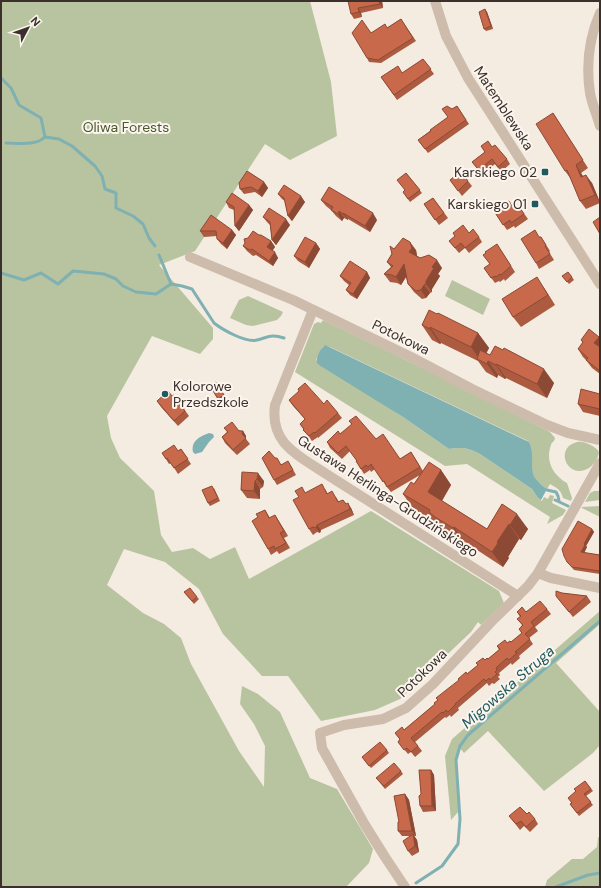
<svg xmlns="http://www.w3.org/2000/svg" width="601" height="888" font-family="'DM Sans',sans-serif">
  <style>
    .green { fill: #b8c4a0 }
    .water { fill: #7fb0b2 }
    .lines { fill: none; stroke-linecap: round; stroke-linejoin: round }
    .stream { stroke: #7fb0b2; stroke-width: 3 }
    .minor { stroke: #cdbbac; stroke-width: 10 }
    .wall { fill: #ac5a40 }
    .shaded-wall { fill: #8c4a34 }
    .building { fill: #c8694b; stroke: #8c4a34 }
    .poi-dot { fill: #1f5a5e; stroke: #fbf5ee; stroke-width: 1.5 }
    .labels { text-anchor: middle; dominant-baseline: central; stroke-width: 4; stroke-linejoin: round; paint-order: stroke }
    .street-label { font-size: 14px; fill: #3b302b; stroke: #fbf5ee }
    .park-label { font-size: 14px; fill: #4a5a2e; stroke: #fbf5ee }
    .poi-label { font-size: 14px; fill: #3b302b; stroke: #fbf5ee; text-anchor: end }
    .water-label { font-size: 15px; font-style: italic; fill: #1f5a5e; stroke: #fbf5ee }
  </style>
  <rect width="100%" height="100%" fill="#f4ebe1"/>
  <g class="green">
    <path d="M1 1H310L331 82 337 136 290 160 265 144 195 251 159 265 213 328V339L200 354 152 336 107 416 111 438 120 458 154 491 161 535 172 552 193 548 210 559 235 547 249 579 371 511 499 591 504 603 481 625 478 622 471 632 400 699 375 710 321 721 288 676H262L223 634 199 589 165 562 124 549 107 585 143 613 164 624 181 638 191 664 239 751 264 787 265 746 254 724 240 704 242 686 258 694 280 712 310 778 337 789 373 849 369 863 346 887H1Z"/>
    <path d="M452 280 490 299 483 315 445 296Z"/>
    <path d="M248 296 283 312 281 316 277 320 253 326 246 325 230 318 239 300Z"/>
    <path d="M323 320 392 353 550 432 555 438C554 443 552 441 551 445 545 461 553 475 567 483L572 498 571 501 563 498C561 490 557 488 550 484L547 489C527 476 531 463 529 442L526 440 330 347 323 346 316 360 403 417 449 449C463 447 468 448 480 454L532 489 538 498 542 501 544 497 548 499 550 495 554 496 552 503 566 510 563 515 547 524 550 517 467 464 445 466 295 372 314 324 318 322 321 323Z"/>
    <path d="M577 442C584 441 595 446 599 452 598 459 594 464 589 468 568 481 553 448 577 442Z"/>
    <path d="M594 491H600V500L585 502 590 493Z"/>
    <path d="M600 506V517L582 508V507Z"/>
    <path d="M600 611V624L556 663 600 712V745L593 753 544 791 488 731 464 753 459 747 456 759 459 811 451 820 445 756 452 739Z"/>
    <path d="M600 835V887H545L547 880 572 859H583L597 847 598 838Z"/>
  </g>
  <g class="water">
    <path d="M325 345 529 442C538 463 522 472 547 489L541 500 538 498 532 489 480 454C468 448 463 447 449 449L403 417 319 365 317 363C316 357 320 349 325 345Z"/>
    <path d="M209 433 213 434 214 437 209 442 202 452 195 454 193 452C191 441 199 437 209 433Z"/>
  </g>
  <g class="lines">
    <g class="stream">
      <path d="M1 78 11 88 19 105 41 118 45 137 59 139 72 146 95 166 102 176 105 189 116 193V208L133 216 143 224 149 238 155 246"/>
      <path d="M6 143C18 143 36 146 45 137"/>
      <path d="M159 255 171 284 182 286 192 289 214 323C223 330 246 343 257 340 269 337 271 334 284 338"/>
      <path d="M1 273 24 280 41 273 58 284 73 271 104 274 116 279 123 286 136 292 156 294 171 284"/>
      <path d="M547 490 556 492 558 496 559 501"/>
      <path d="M555 500 568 506"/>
      <path d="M416 883 442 866 458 844 460 819 456 760 460 746 468 735 600 621"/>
      <path d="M556 887 588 875 600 873"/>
    </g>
    <g class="minor">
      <path d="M435 1 446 36 468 78 600 284"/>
      <path d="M600 13C589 38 586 66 590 93 592 104 597 115 600 126"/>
      <path d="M190 257 293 300 411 357 472 389 547 425 568 433 600 440"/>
      <path d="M313 310 275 405C270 441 294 453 320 470L518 596"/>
      <path d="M538 573 551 578 600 588"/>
      <path d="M405 887 385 857 365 825 322 748 320 733 344 725 383 719 406 708 433 684 492 621 528 586 538 573 600 463"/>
    </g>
  </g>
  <g class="wall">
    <path d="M348 1H382L383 8 361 13 362 17 354 19 351 14Z"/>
    <path d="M485 9 487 12 493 29 486 31 484 29Z"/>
    <path d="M401 19 416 41 381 63 369 62 367 58 371 33 387 28Z"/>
    <path d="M423 59 434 74 397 100 381 77 403 73Z"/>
    <path d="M457 106 469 124 428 153 418 140 448 117 452 109Z"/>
    <path d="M553 113 588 168 581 173 583 176 592 183 600 203 586 209 580 201 571 179 565 171Z"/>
    <path d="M481 146 492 147 507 159 510 164 501 172 495 164 482 175 472 162 485 152Z"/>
    <path d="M406 173 422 193 410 202 403 192 405 190Z"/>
    <path d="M458 177 468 181 472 186 462 196 450 180Z"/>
    <path d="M264 182 268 188 262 197 255 192 244 194 240 189Z"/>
    <path d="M278 194 305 202 292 221 288 216 285 201 282 199Z"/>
    <path d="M433 198 448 218 439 225 424 204Z"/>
    <path d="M321 200 377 220 370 232 348 219V220L344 218 342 221 336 216 331 210 326 206Z"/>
    <path d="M226 202 249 205 253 210 239 231 235 226 234 210 229 208Z"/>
    <path d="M520 208 528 219 515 228 514 226 507 230 494 211H516Z"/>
    <path d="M263 217 290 225 276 245 272 240 270 225 267 222Z"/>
    <path d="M232 230 236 235 227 249 221 244 217 239V236L204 237 200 231Z"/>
    <path d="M469 233 479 237 482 242 469 253 465 248 459 253 449 241Z"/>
    <path d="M259 235 271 241 275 247 272 250 278 258 273 266 256 255 253 256 247 251 243 246Z"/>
    <path d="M540 237H541L550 251 549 252 554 260 539 269 536 263Z"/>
    <path d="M316 243 320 249 309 268 298 261 294 256Z"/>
    <path d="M497 244 515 272 505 281 504 279 500 282 499 281 495 283 484 268 490 264Z"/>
    <path d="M394 249 416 250 417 256 442 268 438 274 440 276 432 289V292L430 293 426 298 422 299 414 292 408 284 406 277 401 285 397 283 390 282 384 274 391 267 387 262Z"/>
    <path d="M367 272 370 278 357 299 350 295 346 290 349 285 344 281 340 276Z"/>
    <path d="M562 276 572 277 574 280 569 284Z"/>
    <path d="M544 288 555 305 521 327 513 317Z"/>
    <path d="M437 314 478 333 489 348 486 353 554 383 547 398 506 378 505 379 498 375 497 378 486 372 478 361 441 343 440 344 432 340 422 325Z"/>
    <path d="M600 339V374L592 368 586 360 583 357 578 349 583 343 581 340Z"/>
    <path d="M216 382 226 398 220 402 210 386Z"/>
    <path d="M600 394V416L583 412 578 404Z"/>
    <path d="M172 396 181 403 185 408 184 409 189 416 178 426 161 407 157 401Z"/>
    <path d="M289 400 324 404 338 413 342 418 318 438V437L312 441 307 435 300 424 305 419 293 406Z"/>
    <path d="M349 421 376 439 400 459 411 452 423 471 441 470 451 485 442 501 487 529 502 504 528 529 521 540 519 539 508 557 509 558 503 567 465 542 464 543 446 532 439 527 437 523 413 509 403 494 414 484 420 475 391 492 387 487 375 469 371 472 370 470 364 474 356 461H357L350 451 342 459 330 448 327 442 340 434 352 425Z"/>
    <path d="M224 428 243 431 246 436V439L250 444 237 455 225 443 222 437 227 432Z"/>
    <path d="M181 449 191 464 178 474 171 463 169 464 162 453 178 451Z"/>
    <path d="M281 464 291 466 296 475 277 485 274 480Z"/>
    <path d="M242 472 264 481 263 487 260 489V499L247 498 241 490Z"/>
    <path d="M214 488 220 501 210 506 208 503Z"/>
    <path d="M325 489 328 494 336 497 339 502 343 500 346 504 351 508 354 515 321 530 320 533 317 532 313 535 309 529 306 493Z"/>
    <path d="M265 510 270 518 275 515 288 536 284 538 290 548 279 554 277 551 271 555 268 549 258 517Z"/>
    <path d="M592 529 594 532 586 546 587 547 584 553 600 555V574L574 570 567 562Z"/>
    <path d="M184 592 197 597 199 599 194 604Z"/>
    <path d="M562 593 587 596 591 602 573 617 556 596Z"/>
    <path d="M547 609 551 614 535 627 538 631 529 638 533 644 519 656 520 658 512 665 511 663 499 673 500 675 498 677 500 679 494 684 492 683 489 686 487 683 458 708 459 710 451 717 450 715 446 718 445 717 415 742 422 751 415 757 411 752 408 754 398 742 400 740 395 733 404 730 435 704 467 674 485 660 488 659 499 650 497 646 507 643 511 642 522 633 519 629 522 625 517 619 520 617 517 612Z"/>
    <path d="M387 750 389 753 371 768 364 760Z"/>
    <path d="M431 770 434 775 436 811 423 812 420 806 421 794Z"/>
    <path d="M401 771 403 774 385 789 376 778Z"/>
    <path d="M585 781 593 791 586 796 593 805 579 816 570 804 571 803 576 791Z"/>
    <path d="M405 794 409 800 416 836H414L417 840 419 852 412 856 408 851 410 836H402L398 831 399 822Z"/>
    <path d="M527 814 535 819 538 824 530 832 524 826 520 830 509 816Z"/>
  </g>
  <g class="shaded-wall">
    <path d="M379 1H382L383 8 380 4Z"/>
    <path d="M358 8 361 13 362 17 359 12Z"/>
    <path d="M485 9 487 12 493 29 491 26Z"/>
    <path d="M576 165 581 173 587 185 581 177Z"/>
    <path d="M586 175 592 183 600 202 595 195Z"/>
    <path d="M264 182 268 188 262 197 258 191Z"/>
    <path d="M301 196 305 202 292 221 288 216Z"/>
    <path d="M249 205 253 210 239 231 235 226Z"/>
    <path d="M339 211 344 218 342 221 338 214Z"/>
    <path d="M343 213 348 219V220L343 214Z"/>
    <path d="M373 213 377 220 370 232 365 226Z"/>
    <path d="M286 219 290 225 276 245 272 240Z"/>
    <path d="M232 230 236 235 227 249 223 243Z"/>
    <path d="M271 241 275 247 271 253 267 247Z"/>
    <path d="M410 242 416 250 417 256 415 259 409 252Z"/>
    <path d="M316 243 320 249 309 268 305 262Z"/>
    <path d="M275 252 278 258 273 266 269 261Z"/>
    <path d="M437 260 442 268 438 274 440 276 432 289V292L426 284V281L432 267Z"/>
    <path d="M404 264 409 272 401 285 396 277Z"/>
    <path d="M367 272 370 278 357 299 353 294Z"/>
    <path d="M537 277 544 288 555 305 548 295Z"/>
    <path d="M424 285 430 293 426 298 421 290Z"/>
    <path d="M430 327 441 343 440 344 430 329Z"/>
    <path d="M478 333 489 348 482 362 480 360 471 347Z"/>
    <path d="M599 337 600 339V350L594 343Z"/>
    <path d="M488 361 498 375 497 378 487 364Z"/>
    <path d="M496 364 506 378 505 379 496 365Z"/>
    <path d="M544 369 554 383 547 398 537 384Z"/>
    <path d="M243 431 246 436V439L242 434Z"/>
    <path d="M441 470 451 485 438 507 428 492Z"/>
    <path d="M258 473 264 481 263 487 257 479Z"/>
    <path d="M255 481 260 489V499L254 491Z"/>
    <path d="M348 503 351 508 354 515 350 509Z"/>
    <path d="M517 514 528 529 521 540 510 525Z"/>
    <path d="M275 515 278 520 288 536 284 531Z"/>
    <path d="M509 524 519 539 508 557 509 558 503 567 492 552 497 542Z"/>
    <path d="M317 525 321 530 320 533 316 528Z"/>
    <path d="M454 527 465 542 464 543 453 528Z"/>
    <path d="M592 529 594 532 586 546 587 547 583 555 581 552 584 544Z"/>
    <path d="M431 770 434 775 436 811 432 806Z"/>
    <path d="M405 794 409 800 416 836 412 831Z"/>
    <path d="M413 834 417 840 419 852 415 846Z"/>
  </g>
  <g class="building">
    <path d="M348 1H379L380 4 358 8 359 12 351 14Z"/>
    <path d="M485 9 491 26 484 29 479 12Z"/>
    <path d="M401 19 413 38 378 60 367 58 352 33 362 20 371 33 385 24 387 28Z"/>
    <path d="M423 59 431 69 394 95 381 77 398 66 402 73Z"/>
    <path d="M447 106 452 109 457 106 466 120 425 149 418 140 431 131 430 130 448 117 442 109Z"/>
    <path d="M553 113 583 160 576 165 581 177 586 175 595 195 580 201 567 170 565 171 536 124Z"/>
    <path d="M488 141 492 147 495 145 507 159 498 167 492 159 479 170 472 162 485 152 481 146Z"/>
    <path d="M247 171 264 182 258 191 251 187 240 189 239 183Z"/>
    <path d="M406 173 420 190 408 199 403 192 405 190 397 180Z"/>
    <path d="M462 173 468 181 458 191 450 180 456 175 458 177Z"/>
    <path d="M284 185 301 196 288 216 284 198 278 194Z"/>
    <path d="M329 187 373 213 365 226 343 213V214L339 211 338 214 331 210 333 207 321 200Z"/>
    <path d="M232 193 249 205 235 226 234 207 226 202Z"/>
    <path d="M433 198 444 213 435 220 424 204Z"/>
    <path d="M509 201 515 211 520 208 524 214 511 223 510 220 503 225 494 211Z"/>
    <path d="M269 208 286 219 272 240 270 222 263 217Z"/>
    <path d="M211 215 232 230 223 243 217 239 216 231H200Z"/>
    <path d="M600 217V234L593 222Z"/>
    <path d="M463 225 469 233 473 229 479 237 465 248 461 243 455 248 449 241 455 236 453 233Z"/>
    <path d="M535 230 539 237H541L546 245 545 246 550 254 536 263 521 239Z"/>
    <path d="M253 231 259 235H261L271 241 267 247 275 252 269 261 252 249 250 250 243 246 245 243 244 239 248 238Z"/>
    <path d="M305 237 316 243 305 262 294 256Z"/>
    <path d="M403 238 410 242 412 248 409 252 420 258 429 255 437 260 432 267 434 268 426 281V284L424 285 421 290 416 291 408 284 404 264 396 277 392 275 384 274 393 266 387 262 392 254 390 246 394 249Z"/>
    <path d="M497 244 511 266 501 275 500 274 496 277 495 276 491 278 484 268 490 264 483 255 486 253 485 252Z"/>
    <path d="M350 261 367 272 353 294 346 290 351 283 340 276Z"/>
    <path d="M568 272 572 277 567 282 562 276Z"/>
    <path d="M537 277 548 295 513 317 502 299Z"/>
    <path d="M429 310 437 314 438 313 478 333 471 347 430 327V329L422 325Z"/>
    <path d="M589 329 599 337 594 343 600 347V371L586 360 588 358 578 349 583 342 581 340Z"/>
    <path d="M495 346 503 350 504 348 544 369 537 384 496 364V365L488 361 487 364 477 359 480 350 490 355Z"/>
    <path d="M216 382 224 395 218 399 210 386Z"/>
    <path d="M305 383 324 404 327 400 338 413 315 433 314 432 309 436 303 430 304 429 300 424 305 419 289 400 299 391 298 389Z"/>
    <path d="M581 389 600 394V409L578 404Z"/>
    <path d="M168 391 172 396 174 395 181 403 179 404 185 411 174 421 157 401Z"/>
    <path d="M356 416 376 439 383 434 400 459 411 452 420 467 387 487 384 481 383 482 371 464 368 467 366 465 361 469 356 461H357L346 446 338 453 327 442 338 431 340 434 352 424 349 421Z"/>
    <path d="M232 422 239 431H243L242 434 246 438 233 450 222 437 228 432 224 428Z"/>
    <path d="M174 445 178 451 181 449 188 459 174 468 167 458 166 459 162 453Z"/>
    <path d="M269 451 275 458H277L281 465 288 461 293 470 274 480 262 458Z"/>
    <path d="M429 462 441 470 428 492 487 529 502 504 517 514 510 525 509 524 497 542 498 543 492 552 454 527 453 528 435 517 429 512 430 510 403 494 411 482 414 484Z"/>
    <path d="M242 472 258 473 257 479 255 481 254 491 241 490Z"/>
    <path d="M322 484 327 494 332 491 338 502 343 500 346 504 348 503 350 509 317 525 316 528 313 527 309 529 293 500 299 497 295 491 302 487 305 493Z"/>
    <path d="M212 486 218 498 208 503 202 490Z"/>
    <path d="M265 510 269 518 275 515 284 531 280 533 286 543 275 549 274 546 268 549 252 521 258 517 256 514Z"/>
    <path d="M578 521 592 529 584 544 585 545 581 552 600 555V571L572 567 567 562 564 556 562 549Z"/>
    <path d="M190 588 197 597 192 601 184 592Z"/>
    <path d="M556 591 562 593 587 596 569 612 556 596Z"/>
    <path d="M540 601 547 609 531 622 534 626 525 634 530 639 515 652 517 653 509 660 507 658 496 668 497 670 495 672 497 674 490 680 489 678 486 681 484 679 455 704V705L448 712 446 710 443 713 442 712 411 738 418 746 411 752 407 748 404 750 398 742 400 739 395 733 402 727 404 730 435 704 434 703 438 700 436 698 459 680 458 679 466 672 467 674 478 665 476 663 483 658 485 660 487 658 488 659 500 649 497 646 505 640 507 643 510 641 511 642 522 633 519 629 523 625 517 619 521 616 517 612 522 607 526 612Z"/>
    <path d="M380 742 387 750 369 766 362 757Z"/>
    <path d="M394 763 401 771 384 786 376 778Z"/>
    <path d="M419 770H431L432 806H420L419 796 421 794Z"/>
    <path d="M585 781 591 789 584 794 591 802 577 813 570 804 572 803 568 798 576 791 574 789Z"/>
    <path d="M405 794 412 831H398V822H399L394 796Z"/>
    <path d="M520 807 527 814 529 812 535 819 526 827 521 821 516 824 509 816Z"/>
    <path d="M413 834 415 846 408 851 403 841Z"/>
  </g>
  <g class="poi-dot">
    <rect x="541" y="168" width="8" height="8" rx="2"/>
    <rect x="531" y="200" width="8" height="8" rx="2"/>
    <circle cx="165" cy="394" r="4"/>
  </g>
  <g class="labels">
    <g class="street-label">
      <text transform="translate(504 108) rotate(57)">Matemblewska</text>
      <text transform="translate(401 337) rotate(26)">Potokowa</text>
      <text transform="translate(388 496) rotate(33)">Gustawa Herlinga-Grudzińskiego</text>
      <text transform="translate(422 673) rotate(-44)">Potokowa</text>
    </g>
    <g class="park-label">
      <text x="126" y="127">Oliwa Forests</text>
    </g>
    <g class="poi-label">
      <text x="537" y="172">Karskiego 02</text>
      <text x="527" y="204">Karskiego 01</text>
      <text x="173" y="386" text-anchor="start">Kolorowe<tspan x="173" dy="16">Przedszkole</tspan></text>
    </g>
    <g class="water-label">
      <text transform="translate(508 687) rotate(-41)">Migowska Struga</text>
    </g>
  </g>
  <rect width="601" height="888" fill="none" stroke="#3b302b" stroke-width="4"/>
  <g transform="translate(28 28) rotate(49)" stroke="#fbf5ee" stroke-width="3" paint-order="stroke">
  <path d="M0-3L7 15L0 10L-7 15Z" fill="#3b302b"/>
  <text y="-6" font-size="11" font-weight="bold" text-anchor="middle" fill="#3b302b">N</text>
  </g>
</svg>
